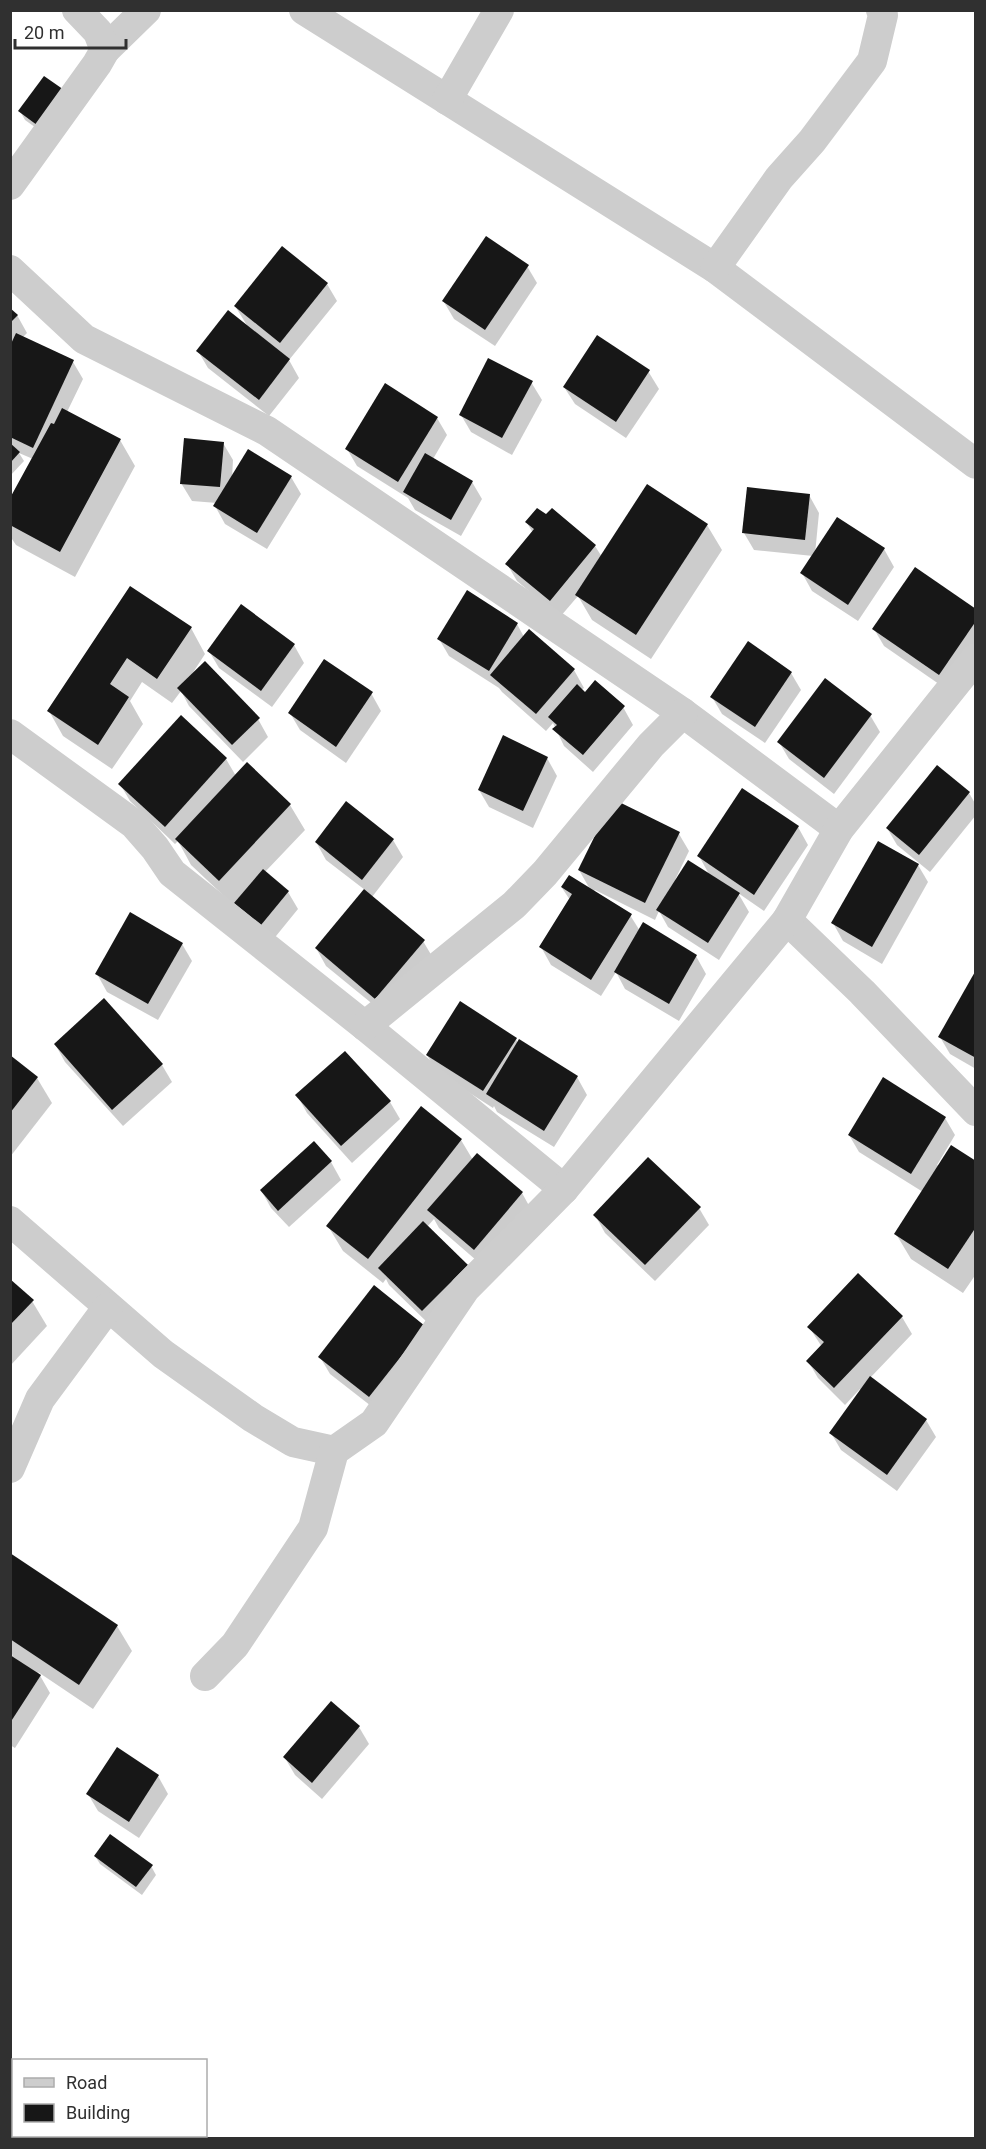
<svg xmlns="http://www.w3.org/2000/svg" width="986" height="2149" font-family="Roboto,sans-serif">
  <style>
    .shadow { fill: #0003 }
    .building { fill: #171717 }
    .lines { fill: none; stroke-linecap: round; stroke-linejoin: round }
    .street { stroke: #cdcdcd; stroke-width: 30 }
  </style>
  <rect width="100%" height="100%" fill="#fff"/>
  <g class="shadow">
    <path d="M45 78 46 135 25 120 20 111Z"/>
    <path d="M527 266 537 283 495 346 454 319 444 302Z"/>
    <path d="M327 284 337 301 289 360 299 378 269 416 208 368 198 351 248 327 235 306Z"/>
    <path d="M10 310 17 315 27 333 22 338 73 362 83 379 67 412 120 440 135 466 75 577 16 545 10 536V502L33 459 19 453 24 461 10 476Z"/>
    <path d="M648 371 659 389 626 438 575 404 564 387Z"/>
    <path d="M531 382 542 400 512 455 471 432 461 415Z"/>
    <path d="M437 418 447 435 433 459 472 482 482 499 461 536 415 510 408 498 357 466 347 449Z"/>
    <path d="M223 443 233 460 232 478 291 477 301 494 267 549 225 524 215 506 217 503 192 501 181 483Z"/>
    <path d="M809 495 819 513 815 554 884 549 894 567 858 621 812 591 802 573 813 556 754 550 744 533Z"/>
    <path d="M527 523 595 546 602 557 707 525 722 550 651 659 592 620 578 596 560 617 517 581 507 564 533 533Z"/>
    <path d="M131 588 191 628 205 654 192 674 258 719 268 737 243 762 189 706 181 691 172 703 142 682 130 701 143 724 112 769 63 736 49 711Z"/>
    <path d="M976 611V653L949 691 884 646 874 629Z"/>
    <path d="M517 624 524 637 574 670 584 688 581 690 585 694 623 707 633 725 593 772 564 746 553 723 546 731 502 692 499 688 449 656 439 639Z"/>
    <path d="M294 645 304 663 272 707 219 668 209 651Z"/>
    <path d="M791 673 801 690 765 743 722 714 712 697Z"/>
    <path d="M371 693 381 711 346 763 300 730 290 713Z"/>
    <path d="M870 715 880 732 834 794 789 759 779 742Z"/>
    <path d="M547 758 557 776 533 828 489 807 479 790Z"/>
    <path d="M226 759 236 776 247 764 290 805 305 830 265 872 288 892 298 909 272 941 191 865 178 841 175 844 130 801 120 784Z"/>
    <path d="M969 793 976 805V815L930 872 897 845 887 828Z"/>
    <path d="M798 827 808 845 764 911 738 893 749 912 719 960 668 927 659 911 655 920 595 890 593 892 630 915 640 931 644 924 696 956 706 974 679 1021 625 989 616 972 601 996 551 965 541 947 570 900 562 888 591 891 579 870 679 834 689 851 675 880 710 876 699 856Z"/>
    <path d="M393 840 403 857 372 897 423 941 433 958 386 1015 326 966 316 948 365 890 326 860 316 842Z"/>
    <path d="M918 865 928 882 882 964 843 941 833 923Z"/>
    <path d="M182 944 192 961 158 1020 107 992 97 974Z"/>
    <path d="M976 973V1069L950 1054 940 1037Z"/>
    <path d="M516 1039 518 1044 577 1077 587 1095 554 1147 497 1112 494 1106 493 1108 437 1072 427 1055Z"/>
    <path d="M55 1044 162 1065 172 1082 123 1126 65 1062Z"/>
    <path d="M10 1057 37 1078 52 1103 10 1157Z"/>
    <path d="M297 1095 390 1102 400 1119 352 1163 307 1113Z"/>
    <path d="M421 1108 461 1140 473 1160 522 1193 532 1211 484 1267 439 1228 434 1219 427 1227 467 1266 433 1328 389 1285 386 1279 383 1283 343 1251 328 1226Z"/>
    <path d="M945 1118 955 1135 937 1165 939 1166 976 1163V1274L963 1293 911 1259 896 1234 923 1192 859 1152 849 1135Z"/>
    <path d="M314 1143 331 1162 341 1180 289 1227 271 1208 261 1190Z"/>
    <path d="M699 1208 709 1225 655 1281 605 1233 595 1215Z"/>
    <path d="M10 1281 32 1301 47 1326 10 1366Z"/>
    <path d="M902 1317 912 1334 870 1378 926 1420 936 1437 897 1491 841 1450 831 1433 861 1390 860 1389 845 1405 818 1378 808 1361 822 1347 809 1327Z"/>
    <path d="M424 1327 380 1413 330 1374 320 1357Z"/>
    <path d="M10 1555 117 1626 132 1651 93 1709 38 1672 50 1693 15 1748 10 1745V1657L13 1655 10 1654Z"/>
    <path d="M359 1727 369 1744 322 1799 295 1775 285 1758Z"/>
    <path d="M158 1776 168 1794 139 1838 98 1811 88 1794Z"/>
    <path d="M95 1856 151 1866 156 1875 142 1895 100 1864Z"/>
  </g>
  <g class="building">
    <path d="M44 76 67 92 41 128 18 111Z"/>
    <path d="M486 236 529 265 485 330 442 301Z"/>
    <path d="M282 246 328 283 280 343 234 306Z"/>
    <path d="M10 308 18 315 10 323Z"/>
    <path d="M228 310 290 359 259 400 196 351Z"/>
    <path d="M16 333 74 360 33 448 10 437V346Z"/>
    <path d="M597 335 650 370 616 422 563 387Z"/>
    <path d="M488 358 533 381 502 438 459 415Z"/>
    <path d="M385 383 438 417 398 482 345 449Z"/>
    <path d="M62 408 121 439 60 552 10 525V498L51 423 54 424Z"/>
    <path d="M184 438 224 442 220 487 180 484Z"/>
    <path d="M10 443 20 452 10 463Z"/>
    <path d="M248 449 292 476 257 533 213 506Z"/>
    <path d="M425 453 473 481 451 520 403 492Z"/>
    <path d="M647 484 708 524 636 635 575 595Z"/>
    <path d="M747 487 810 494 805 540 742 533Z"/>
    <path d="M537 508 546 514 552 508 596 545 550 601 505 564 534 529 525 522Z"/>
    <path d="M837 517 885 548 848 605 800 573Z"/>
    <path d="M915 567 976 609V621L939 675 872 629Z"/>
    <path d="M130 586 192 627 157 679 127 658 110 684 129 697 98 745 47 711Z"/>
    <path d="M467 590 518 623 489 671 437 639Z"/>
    <path d="M241 604 295 644 261 691 207 651Z"/>
    <path d="M529 629 575 669 536 714 490 675Z"/>
    <path d="M748 641 792 672 755 727 710 697Z"/>
    <path d="M324 659 373 692 336 747 288 713Z"/>
    <path d="M205 661 260 718 232 745 177 688Z"/>
    <path d="M825 678 872 714 824 778 777 742Z"/>
    <path d="M595 680 625 706 583 755 552 729 557 725 548 717 577 684 585 692Z"/>
    <path d="M181 715 227 758 165 827 118 784Z"/>
    <path d="M503 735 548 757 523 811 478 790Z"/>
    <path d="M247 762 291 804 219 881 175 839Z"/>
    <path d="M937 765 970 792 919 855 886 828Z"/>
    <path d="M742 788 799 826 754 895 697 856Z"/>
    <path d="M613 799 680 832 645 903 578 870Z"/>
    <path d="M346 801 394 839 362 880 315 842Z"/>
    <path d="M878 841 919 864 872 947 831 923Z"/>
    <path d="M688 860 740 893 708 943 656 910Z"/>
    <path d="M263 869 289 891 261 925 234 903Z"/>
    <path d="M569 875 632 914 591 980 539 947 572 894 561 887Z"/>
    <path d="M364 889 425 940 375 999 315 948Z"/>
    <path d="M130 912 183 943 148 1004 95 974Z"/>
    <path d="M643 922 697 955 669 1004 614 972Z"/>
    <path d="M976 970V1058L938 1037Z"/>
    <path d="M104 998 163 1064 112 1110 54 1044Z"/>
    <path d="M460 1001 517 1038 483 1091 426 1055Z"/>
    <path d="M519 1039 578 1076 544 1131 486 1094Z"/>
    <path d="M345 1051 391 1101 341 1146 295 1095Z"/>
    <path d="M10 1055 38 1077 10 1113Z"/>
    <path d="M883 1077 946 1117 911 1174 848 1135Z"/>
    <path d="M421 1106 462 1139 368 1259 326 1226Z"/>
    <path d="M314 1141 332 1161 278 1211 260 1190Z"/>
    <path d="M951 1145 976 1161V1227L948 1269 894 1234Z"/>
    <path d="M477 1153 523 1192 474 1250 427 1210Z"/>
    <path d="M648 1157 701 1207 645 1265 593 1215Z"/>
    <path d="M423 1221 468 1265 422 1311 378 1268Z"/>
    <path d="M858 1273 903 1316 834 1388 806 1361 824 1342 807 1327Z"/>
    <path d="M10 1279 34 1300 10 1325Z"/>
    <path d="M374 1285 425 1326 369 1397 318 1357Z"/>
    <path d="M870 1376 927 1419 887 1475 829 1433Z"/>
    <path d="M10 1553 118 1625 79 1685 10 1639Z"/>
    <path d="M10 1655 41 1675 10 1723Z"/>
    <path d="M331 1701 360 1726 312 1783 283 1757Z"/>
    <path d="M117 1747 159 1775 129 1822 86 1794Z"/>
    <path d="M110 1834 153 1865 136 1887 94 1856Z"/>
  </g>
  <g class="lines">
    <g class="street">
      <path d="M304 10 715 268 976 464"/>
      <path d="M105 50 146 10"/>
      <path d="M447 100 499 10"/>
      <path d="M10 185 97 64 105 50 98 32 77 10"/>
      <path d="M715 268 779 178 812 141 872 61 883 15 881 10"/>
      <path d="M10 270 84 339 267 431 683 713 839 829"/>
      <path d="M10 734 134 824 155 848 172 873 365 1026 564 1189"/>
      <path d="M787 920 862 992 976 1111"/>
      <path d="M365 1026 514 905 545 873 651 745 683 713"/>
      <path d="M10 1221 163 1354 253 1418 293 1442 334 1451"/>
      <path d="M10 1468 40 1399 108 1307"/>
      <path d="M205 1676 235 1645 313 1528 334 1451 374 1423 465 1289 564 1189 787 920 839 829 976 658"/>
    </g>
  </g>
  <rect width="986" height="2149" fill="none" stroke="#303030" stroke-width="24"/>
  <rect x="12" y="2059" width="195" height="78" fill="#ffffff" stroke="#acacac" stroke-width="1.5"/>
  <rect x="24" y="2078" width="30" height="9" fill="#cdcdcd" stroke="#acacac" stroke-width="1.5"/>
  <text x="66" y="2089" font-size="18" fill="#303030">Road</text>
  <rect x="24" y="2104" width="30" height="18" fill="#171717" stroke="#acacac" stroke-width="1.5"/>
  <text x="66" y="2119" font-size="18" fill="#303030">Building</text>
  <path d="M15 39v9h111v-9" fill="none" stroke="#303030" stroke-width="3"/>
  <text x="24" y="39" font-size="18" fill="#303030" stroke="#ffffff" stroke-width="4.5" paint-order="stroke">20 m</text>
</svg>
